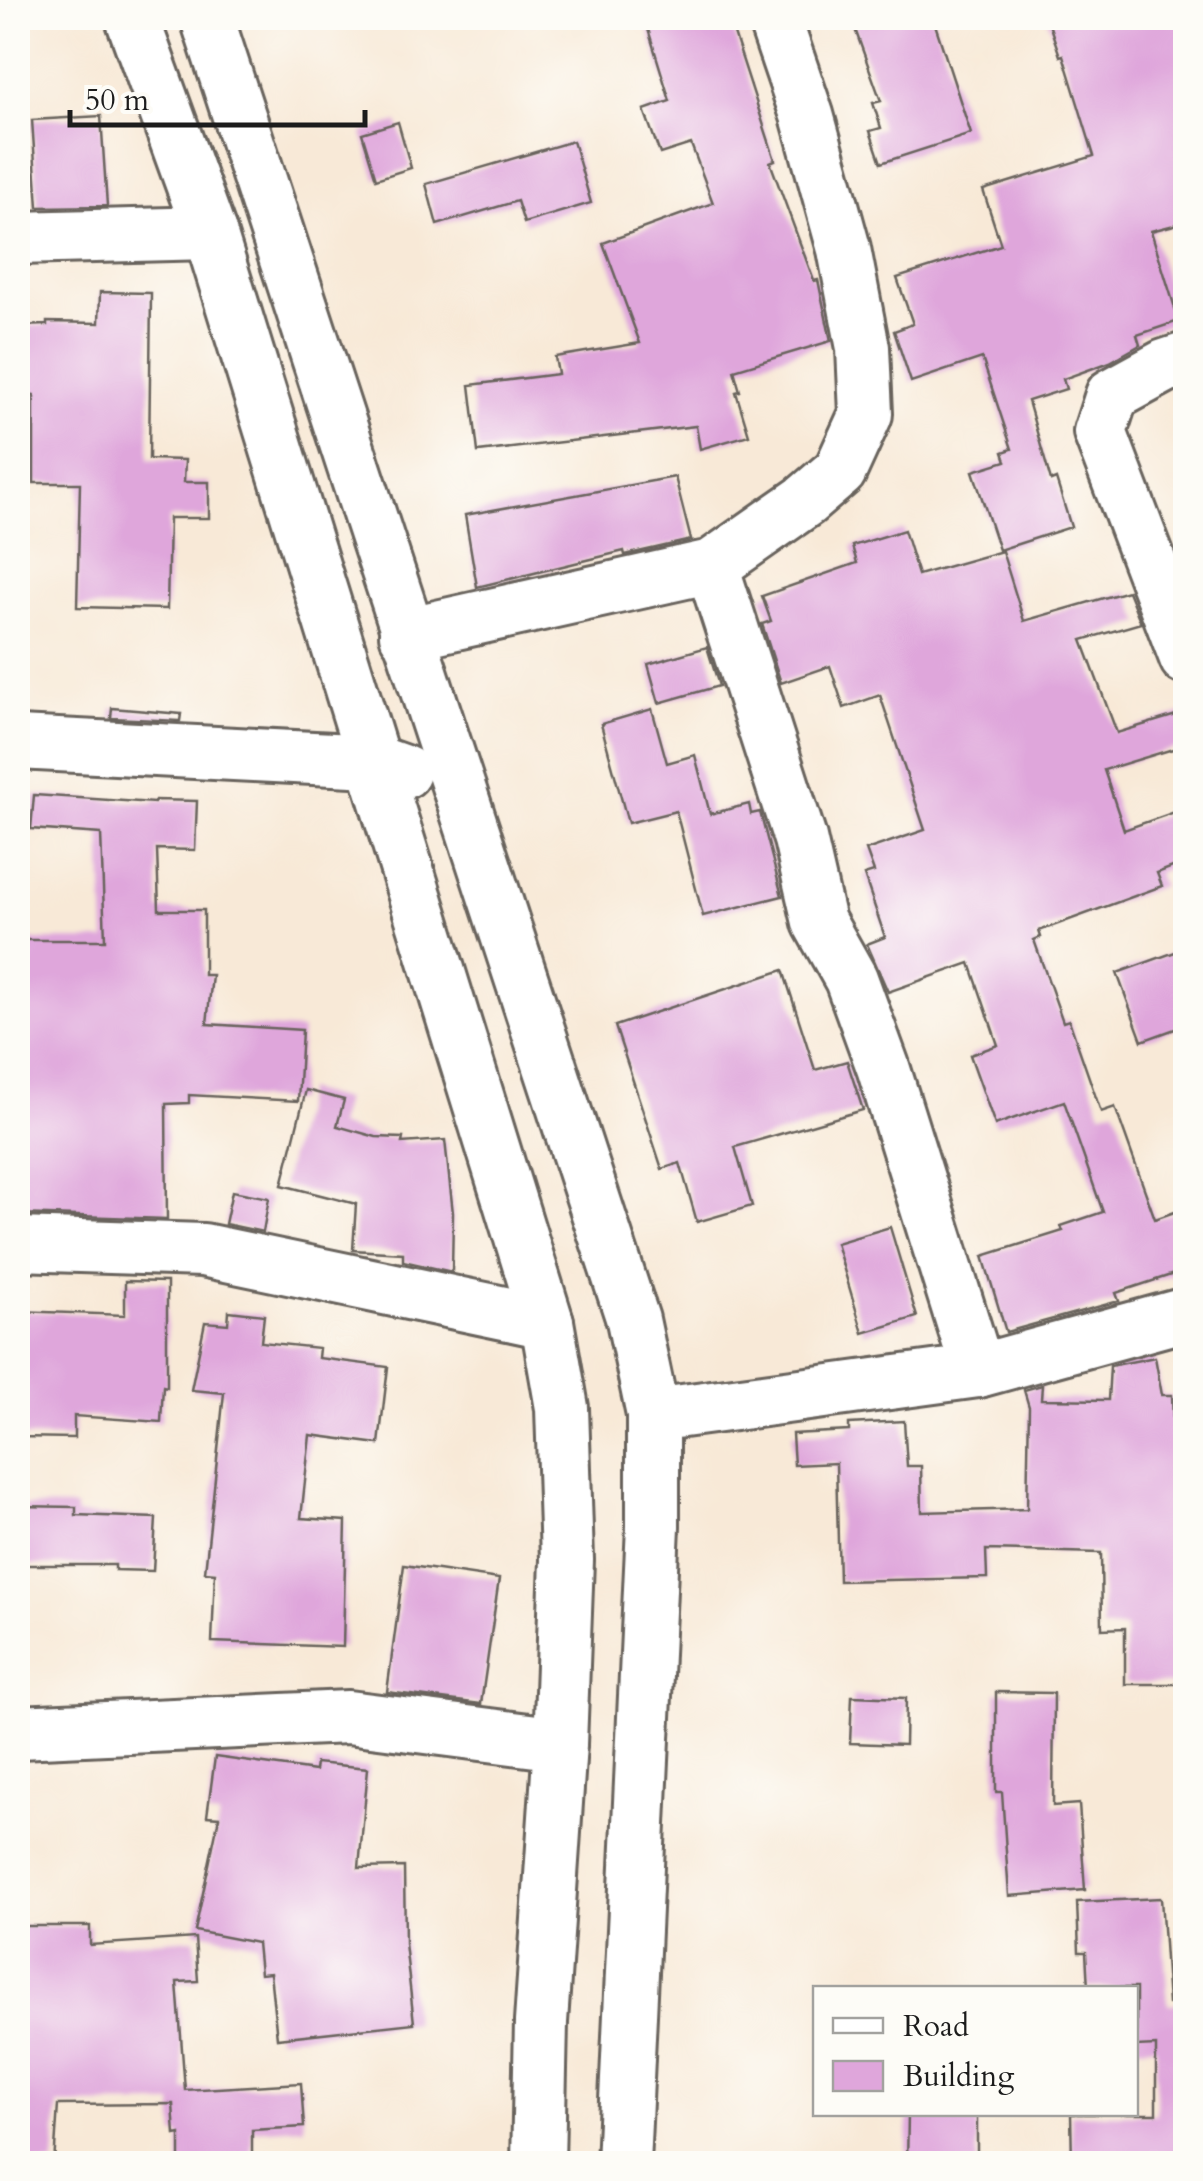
<svg xmlns="http://www.w3.org/2000/svg" width="1203" height="2181" font-family="Cardo,serif">
  <style>
    .building { fill: #dfa6db }
    .lines { fill: none; stroke-linecap: round; stroke-linejoin: round }
    .minor-casing { stroke: #69645d; stroke-width: 58 }
    .minor { stroke: #fff; stroke-width: 52 }
  </style>
  <rect width="100%" height="100%" fill="#fdfcf7"/>
  <filter id="ink" filterUnits="userSpaceOnUse"><feTurbulence type="fractalNoise" baseFrequency=".01" numOctaves="2"/><feDisplacementMap in="SourceGraphic" scale="20" xChannelSelector="R" yChannelSelector="G"/><feConvolveMatrix kernelMatrix="1 2 1 2 8 2 1 2 1" color-interpolation-filters="sRGB"/></filter>
  <filter id="wash" filterUnits="userSpaceOnUse"><feTurbulence type="fractalNoise" baseFrequency=".0048" numOctaves="4" result="noise"/><feDisplacementMap in="SourceGraphic" scale="40" xChannelSelector="R" yChannelSelector="G"/><feGaussianBlur stdDeviation="2.25" result="paint"/><feColorMatrix in="noise" values="0 0 0 0 0 0 0 0 0 0 0 0 0 0 0 0 0 1.4 0 .05"/><feComposite in="paint" operator="in"/></filter>
  <g filter="url(#wash)">
    <rect width="100%" height="100%" fill="#f8e9d7"/>
    <g id="blocks">
      <g class="building">
        <path d="M685 18H729L775 160 770 162 814 281 818 280 831 341 734 370 740 391 736 392 749 435 700 449 696 426 478 452 470 385 558 374 555 357 640 343 603 243 713 203 691 144 660 154 644 110 670 101 648 29Z"/>
        <path d="M851 18H933L971 134 881 163 870 131 881 128 873 103 881 101Z"/>
        <path d="M1047 18H1186V222L1151 231 1179 321 1137 335 1140 345 1110 362 1063 379 1066 389 1028 401 1051 481 1056 479 1071 527 999 550 973 471 1006 461 1003 452 1012 449 982 358 911 382 894 331 913 324 897 278 1001 245 983 190 1094 156 1063 55 1060 56Z"/>
        <path d="M101 116 107 206 38 207 32 120Z"/>
        <path d="M398 122 411 168 376 179 362 133Z"/>
        <path d="M573 141 591 203 524 223 517 201 437 225 426 184Z"/>
        <path d="M100 292 151 293 149 459 185 460 184 482H209V518H169L167 609 77 607 80 483H34V395H18V326L47 325V322L99 323Z"/>
        <path d="M675 477 691 540 625 555 624 551 477 587 465 515Z"/>
        <path d="M904 530 918 575 1002 551 1024 621 1128 591 1141 623 1082 640 1117 733 1186 712V745L1104 770 1124 830 1186 808V862L1157 873 1162 886 1039 931 1041 937 1034 940 1063 1022 1069 1020 1101 1112 1115 1107 1155 1219 1186 1208V1270L1116 1293 1119 1301 1006 1332 983 1256 1063 1231 1061 1226 1103 1212 1064 1101 995 1125 970 1055 998 1045 970 963 888 992 867 944 885 937 864 875 874 872 866 850 925 830 880 695 844 708 830 666 781 683 762 624 771 621 762 596 857 563 852 546Z"/>
        <path d="M707 647 719 686 659 703 648 664Z"/>
        <path d="M112 708 181 714 180 721 111 718Z"/>
        <path d="M652 709 667 763 695 755 710 814 749 804 751 814 760 812 782 896 703 916 676 811 628 823 601 724Z"/>
        <path d="M34 795 154 803 155 800 197 801 195 850 157 849 159 910H204V975H212L207 1024 302 1030 298 1101 189 1095V1103L166 1104 167 1219 18 1214V940H105L101 834 31 829Z"/>
        <path d="M1186 948V1025L1142 1041 1117 973Z"/>
        <path d="M783 970 815 1070 847 1061 863 1110 735 1147 752 1206 697 1222 680 1163 662 1169 615 1026Z"/>
        <path d="M306 1090 344 1100 337 1126 376 1137 403 1138 402 1143 445 1140 453 1213 452 1272 403 1261V1253L353 1250 356 1204 282 1185Z"/>
        <path d="M232 1191 269 1198 263 1232 225 1224Z"/>
        <path d="M890 1227 917 1317 863 1333 836 1243Z"/>
        <path d="M125 1281 167 1282V1387L163 1386 161 1422 74 1416V1438L18 1437V1311L125 1315Z"/>
        <path d="M229 1311 264 1315 261 1342 319 1348 318 1358 388 1367 379 1444 310 1435 301 1518 346 1521 343 1647 212 1642 215 1573 205 1572 224 1393 191 1390 205 1322 228 1324Z"/>
        <path d="M1155 1357 1162 1395H1172L1173 1422H1180L1181 1478H1186V1558H1181L1182 1684H1125V1628L1102 1629 1101 1553 986 1550 987 1578 839 1581 836 1463 794 1465 792 1434 849 1431V1424L904 1421 907 1466H921L922 1512 1027 1509 1029 1407 1024 1390 1042 1385 1041 1399 1108 1400 1110 1366Z"/>
        <path d="M18 1506 76 1507V1515L156 1518 153 1571 115 1570V1565H18Z"/>
        <path d="M404 1565 499 1579 481 1704 387 1692Z"/>
        <path d="M996 1692 1054 1693 1053 1806 1079 1804 1085 1890 1009 1896 1002 1792H996Z"/>
        <path d="M852 1696 906 1698 905 1745 850 1743Z"/>
        <path d="M215 1757 315 1771 316 1763 368 1768 359 1868 404 1867 405 1943 414 2023 277 2038 270 1973 260 1974 257 1943 195 1931 219 1817 207 1816Z"/>
        <path d="M1161 1898 1168 2004 1186 2003V2157H1180L1181 2164H1072L1071 2114H1156V2046L1136 2047V1988H1088L1086 1952H1079L1077 1902Z"/>
        <path d="M18 1926H90V1945L195 1938 198 1981 177 1982 185 2090 301 2083 304 2127 252 2130V2164H180V2134L175 2135 173 2104 58 2105 54 2164H18Z"/>
        <path d="M908 2114H977V2164H907Z"/>
      </g>
    </g>
  </g>
  <g filter="url(#ink)">
    <use href="#blocks" fill-opacity="0" stroke="#69645d" stroke-width="2.5"/>
    <g class="lines">
      <g class="minor-casing">
        <g id="minor">
          <path d="M132 18 210 233 547 1322 562 1408 567 1560 560 1744 541 2022 538 2164"/>
          <path d="M207 18 633 1320 653 1415V1526L623 2164"/>
          <path d="M18 238 210 233"/>
          <path d="M1186 359 1165 366 1112 395 1100 432 1186 658"/>
          <path d="M712 566 800 839 819 922 851 979 883 1067 978 1371"/>
          <path d="M406 634 712 566 805 501 840 471 866 414 863 348 844 249 807 115 774 18"/>
          <path d="M18 743 373 761 404 772"/>
          <path d="M18 1244 203 1250 547 1322"/>
          <path d="M653 1415 978 1371 1186 1314"/>
          <path d="M18 1732 348 1717 560 1744"/>
        </g>
      </g>
      <use href="#minor" class="minor"/>
    </g>
  </g>
  <rect width="1203" height="2181" fill="none" stroke="#fdfcf7" stroke-width="60"/>
  <rect x="813" y="1986" width="325" height="130" fill="#fdfcf7" stroke="#a3a29f" stroke-width="2.5"/>
  <rect x="833" y="2018" width="50" height="15" fill="#ffffff" stroke="#a3a29f" stroke-width="2.5"/>
  <text x="903" y="2036" font-size="30" fill="#1c1c1c">Road</text>
  <rect x="833" y="2061" width="50" height="30" fill="#dfa6db" stroke="#a3a29f" stroke-width="2.5"/>
  <text x="903" y="2086" font-size="30" fill="#1c1c1c">Building</text>
  <path d="M70 110v15h295v-15" fill="none" stroke="#1c1c1c" stroke-width="5"/>
  <text x="85" y="110" font-size="30" fill="#1c1c1c" stroke="#fdfcf7" stroke-width="8" paint-order="stroke">50 m</text>
</svg>
